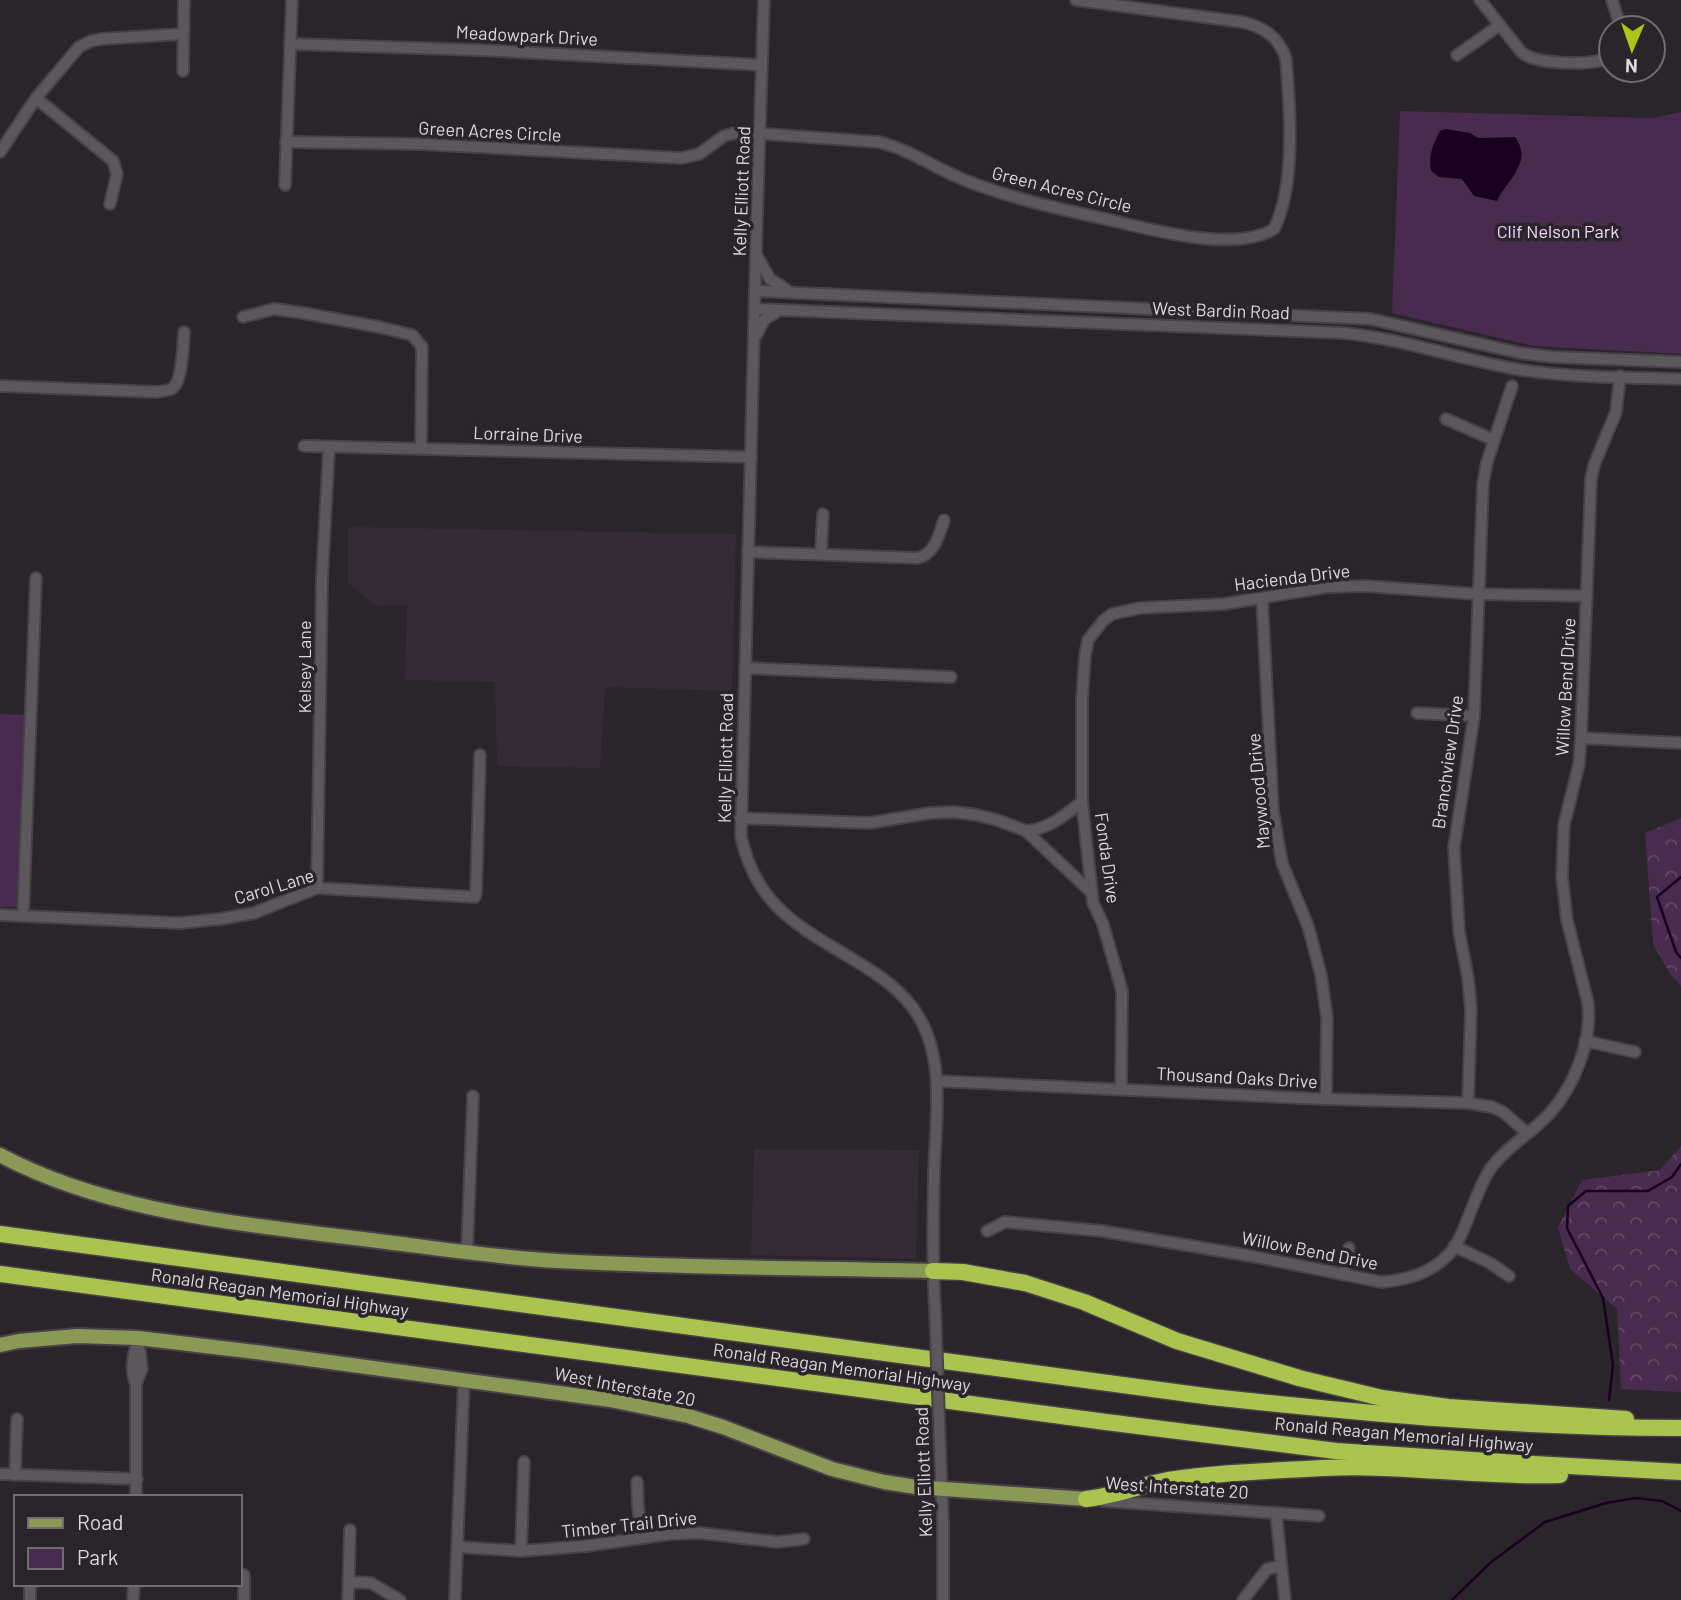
<svg xmlns="http://www.w3.org/2000/svg" width="1681" height="1600" font-family="Barlow,sans-serif">
  <style>
    .built { fill: #352b37 }
    .forest { fill: url(#forest-crowns) }
    .green { fill: #482b4e }
    .water { fill: #1a0020 }
    .lines { fill: none; stroke-linecap: round; stroke-linejoin: round }
    .stream { stroke: #1a0020; stroke-width: 2.5 }
    .minor-casing { stroke: #474247; stroke-width: 14 }
    .major-casing { stroke: #474247; stroke-width: 18 }
    .highway-casing { stroke: #474247; stroke-width: 19 }
    .minor { stroke: #5c565d; stroke-width: 10 }
    .major { stroke: #8c9855; stroke-width: 14 }
    .highway { stroke: #acc44f; stroke-width: 16 }
    .minor-bridge-casing { stroke: #474247; stroke-width: 14; stroke-linecap: butt }
    .minor-bridge { stroke: #5c565d; stroke-width: 10 }
    .labels { text-anchor: middle; dominant-baseline: central; stroke-width: 7; stroke-linejoin: round; paint-order: stroke }
    .street-label { font-size: 18px; fill: #dcd8dc; stroke: #2a242b }
    .park-label { font-size: 18px; fill: #f5d5fd; stroke: #2a242b }
  </style>
  <defs>
    <pattern id="forest-crowns" width="20" height="18" patternUnits="userSpaceOnUse" patternTransform="scale(1.75)"><rect width="20" height="18" fill="#482b4e"/><path d="M2 6a3 3 0 1 1 6 0M12 15a3 3 0 1 1 6 0" fill="none" stroke="#624967"/></pattern>
  </defs>
  <rect width="100%" height="100%" fill="#2a242b"/>
  <g class="built">
    <path d="M348 527 736 534 732 691 605 687 600 768 497 766 495 682 405 680 407 605 376 606 348 583Z"/>
    <path d="M754 1149 919 1150 916 1259 751 1255Z"/>
  </g>
  <g class="forest">
    <path d="M1681 818V986L1671 975 1653 944 1645 833Z"/>
    <path d="M1681 1146V1392L1621 1389 1617 1309 1570 1269 1558 1228 1582 1180 1660 1170Z"/>
  </g>
  <g class="green">
    <path d="M1400 111 1652 118 1681 112V354L1533 346 1392 313Z"/>
    <path d="M0 714 26 715 20 907H0Z"/>
  </g>
  <path class="water" d="M1446 129 1470 133 1478 138 1515 137C1534 162 1506 181 1497 201L1474 196 1462 179 1439 177 1431 171C1428 156 1433 144 1440 131Z"/>
  <g class="lines">
    <g class="stream">
      <path d="M1681 877 1657 897 1676 952 1681 958"/>
      <path d="M1609 1400 1613 1365 1603 1298 1567 1228 1568 1206 1586 1191H1648L1672 1177 1681 1164"/>
      <path d="M1452 1600 1490 1563 1545 1522 1606 1503 1635 1498 1662 1501 1681 1511"/>
    </g>
    <g class="minor-casing">
      <g id="minor">
        <path d="M764 0 757 213 741 836C757 912 807 930 867 968 888 981 908 997 920 1019 946 1065 935 1124 934 1175 933 1219 932 1263 935 1307"/>
        <path d="M1480 0 1522 53C1539 65 1593 66 1611 57"/>
        <path d="M1612 0 1621 28"/>
        <path d="M290 44 481 50 762 65"/>
        <path d="M1457 55 1500 25"/>
        <path d="M183 71 184 0"/>
        <path d="M36 98 113 161 117 174 110 204"/>
        <path d="M286 142 421 144 681 158 699 154 724 136 739 132 879 142C911 150 936 169 967 181 1011 198 1055 208 1101 218 1146 228 1233 254 1274 229 1296 185 1290 108 1286 59 1279 37 1264 27 1242 22L1076 0"/>
        <path d="M0 152 36 98 79 47 91 41 101 39 182 34"/>
        <path d="M285 185 292 0"/>
        <path d="M757 256 770 279 787 290"/>
        <path d="M755 291 1371 319 1520 353 1553 357 1681 362"/>
        <path d="M755 309 1344 333C1403 339 1458 359 1516 369 1568 378 1627 377 1681 379"/>
        <path d="M243 317 274 309 303 313 379 327 412 335 422 347 421 449"/>
        <path d="M757 334 764 320 779 310"/>
        <path d="M0 386 157 392C162 391 169 391 173 388 183 379 183 345 184 332"/>
        <path d="M1446 419 1494 440"/>
        <path d="M304 446 751 457"/>
        <path d="M748 552 917 558C934 555 939 536 944 520"/>
        <path d="M821 554 823 514"/>
        <path d="M1262 598 1273 811 1282 863 1308 926 1321 975 1327 1018 1326 1099"/>
        <path d="M745 668 951 677"/>
        <path d="M1417 713 1474 716"/>
        <path d="M1581 738 1681 743"/>
        <path d="M740 818 869 823 930 813 954 812 977 815 997 820 1026 831 1092 893"/>
        <path d="M1026 831C1049 829 1065 815 1082 802"/>
        <path d="M317 888 322 579 329 447"/>
        <path d="M476 894 480 755"/>
        <path d="M0 915 180 923 220 919 254 913 317 888 475 897"/>
        <path d="M23 916 36 578"/>
        <path d="M1585 1041 1635 1052"/>
        <path d="M937 1081 1326 1099 1468 1103 1492 1107 1503 1112 1527 1133"/>
        <path d="M1121 1088 1122 991 1103 924 1093 903 1082 802V700L1085 656 1088 640 1103 621 1112 614 1140 608 1224 604 1327 587 1365 586 1477 594 1587 596"/>
        <path d="M1468 1103 1471 1009 1468 978 1459 931 1454 848 1474 716 1483 484 1487 462 1512 386"/>
        <path d="M987 1231 1005 1222 1102 1231 1257 1257 1381 1282C1407 1280 1430 1274 1449 1254 1466 1236 1474 1192 1491 1168 1507 1146 1532 1133 1550 1113 1575 1085 1592 1041 1588 1003L1567 920 1562 877 1564 825 1579 764 1581 738 1591 479 1594 465 1616 412 1620 376"/>
        <path d="M1454 1246 1490 1263 1509 1276"/>
        <path d="M467 1253 473 1096"/>
        <path d="M1344 1275 1349 1248"/>
        <path d="M136 1384 142 1368 139 1343"/>
        <path d="M940 1448 943 1523V1600"/>
        <path d="M0 1474 137 1479"/>
        <path d="M15 1475 17 1419"/>
        <path d="M637 1482 638 1506 642 1538"/>
        <path d="M136 1497V1384C129 1367 134 1355 138 1338"/>
        <path d="M1103 1501 1319 1516"/>
        <path d="M1276 1513 1285 1600"/>
        <path d="M458 1547 521 1551 586 1546 670 1534 700 1533 777 1542 804 1539"/>
        <path d="M521 1551 524 1462"/>
        <path d="M244 1575V1600"/>
        <path d="M350 1582 371 1583 400 1600"/>
        <path d="M30 1587V1600"/>
        <path d="M133 1600 134 1584"/>
        <path d="M348 1600 350 1530"/>
        <path d="M455 1600 464 1379"/>
        <path d="M1243 1600 1267 1569 1281 1566"/>
      </g>
    </g>
    <g class="major-casing">
      <g id="major">
        <path d="M0 1155C101 1209 225 1222 337 1236 411 1244 484 1257 558 1261 682 1268 808 1268 933 1271"/>
        <path d="M0 1345 19 1341 77 1336 138 1338 256 1352 610 1400 688 1416 723 1427 832 1469 884 1482 916 1487 1086 1499"/>
      </g>
    </g>
    <g class="highway-casing">
      <g id="highway">
        <path d="M0 1234 1212 1397C1368 1414 1524 1428 1681 1428"/>
        <path d="M933 1271 963 1272 1025 1283 1084 1302 1177 1341 1299 1378 1382 1398 1448 1407 1626 1419"/>
        <path d="M0 1274 1106 1422 1336 1451 1533 1464 1681 1472"/>
        <path d="M1086 1499C1114 1496 1141 1485 1169 1480 1220 1472 1273 1471 1324 1468 1403 1464 1481 1478 1560 1475"/>
      </g>
    </g>
    <use href="#minor" class="minor"/>
    <use href="#major" class="major"/>
    <use href="#highway" class="highway"/>
    <g class="minor-bridge-casing">
      <path id="minor-bridge" d="M935 1307 940 1448"/>
    </g>
    <use href="#minor-bridge" class="minor-bridge"/>
  </g>
  <g class="labels">
    <g class="street-label">
      <text transform="translate(527 35) rotate(3)">Meadowpark Drive</text>
      <text transform="translate(490 131) rotate(3)">Green Acres Circle</text>
      <text transform="translate(1062 189) rotate(14)">Green Acres Circle</text>
      <text transform="translate(741 191) rotate(-88)">Kelly Elliott Road</text>
      <text transform="translate(1221 310) rotate(2)">West Bardin Road</text>
      <text transform="translate(528 434) rotate(2)">Lorraine Drive</text>
      <text transform="translate(1292 577) rotate(-7)">Hacienda Drive</text>
      <text transform="translate(304 667) rotate(-90)">Kelsey Lane</text>
      <text transform="translate(1565 687) rotate(-87)">Willow Bend Drive</text>
      <text transform="translate(725 758) rotate(-89)">Kelly Elliott Road</text>
      <text transform="translate(1447 762) rotate(-82)">Branchview Drive</text>
      <text transform="translate(1258 791) rotate(-95)">Maywood Drive</text>
      <text transform="translate(1108 858) rotate(82)">Fonda Drive</text>
      <text transform="translate(274 886) rotate(-17)">Carol Lane</text>
      <text transform="translate(1237 1077) rotate(3)">Thousand Oaks Drive</text>
      <text transform="translate(1310 1250) rotate(11)">Willow Bend Drive</text>
      <text transform="translate(280 1292) rotate(8)">Ronald Reagan Memorial Highway</text>
      <text transform="translate(842 1367) rotate(8)">Ronald Reagan Memorial Highway</text>
      <text transform="translate(625 1386) rotate(11)">West Interstate 20</text>
      <text transform="translate(1404 1434) rotate(5)">Ronald Reagan Memorial Highway</text>
      <text transform="translate(923 1472) rotate(-92)">Kelly Elliott Road</text>
      <text transform="translate(1177 1487) rotate(4)">West Interstate 20</text>
      <text transform="translate(629 1524) rotate(-6)">Timber Trail Drive</text>
    </g>
    <g class="park-label">
      <text x="1558" y="231">Clif Nelson Park</text>
    </g>
  </g>
  <rect x="14" y="1495" width="228" height="91" fill="#2a242b" stroke="#716c72" stroke-width="2"/>
  <rect x="28" y="1518" width="35" height="10" fill="#8c9855" stroke="#716c72" stroke-width="2"/>
  <text x="77" y="1530" font-size="21" fill="#dcd8dc">Road</text>
  <rect x="28" y="1548" width="35" height="21" fill="#482b4e" stroke="#716c72" stroke-width="2"/>
  <text x="77" y="1565" font-size="21" fill="#dcd8dc">Park</text>
  <g transform="translate(1632 49) rotate(182)"><circle r="33" fill="#2a242b" stroke="#716c72" stroke-width="2"/>
  <path d="M0-5L12 26L0 18L-12 26Z" fill="#aac717"/>
  <text y="-10" font-size="19" font-weight="bold" text-anchor="middle" fill="#dcd8dc">N</text>
  </g>
</svg>
